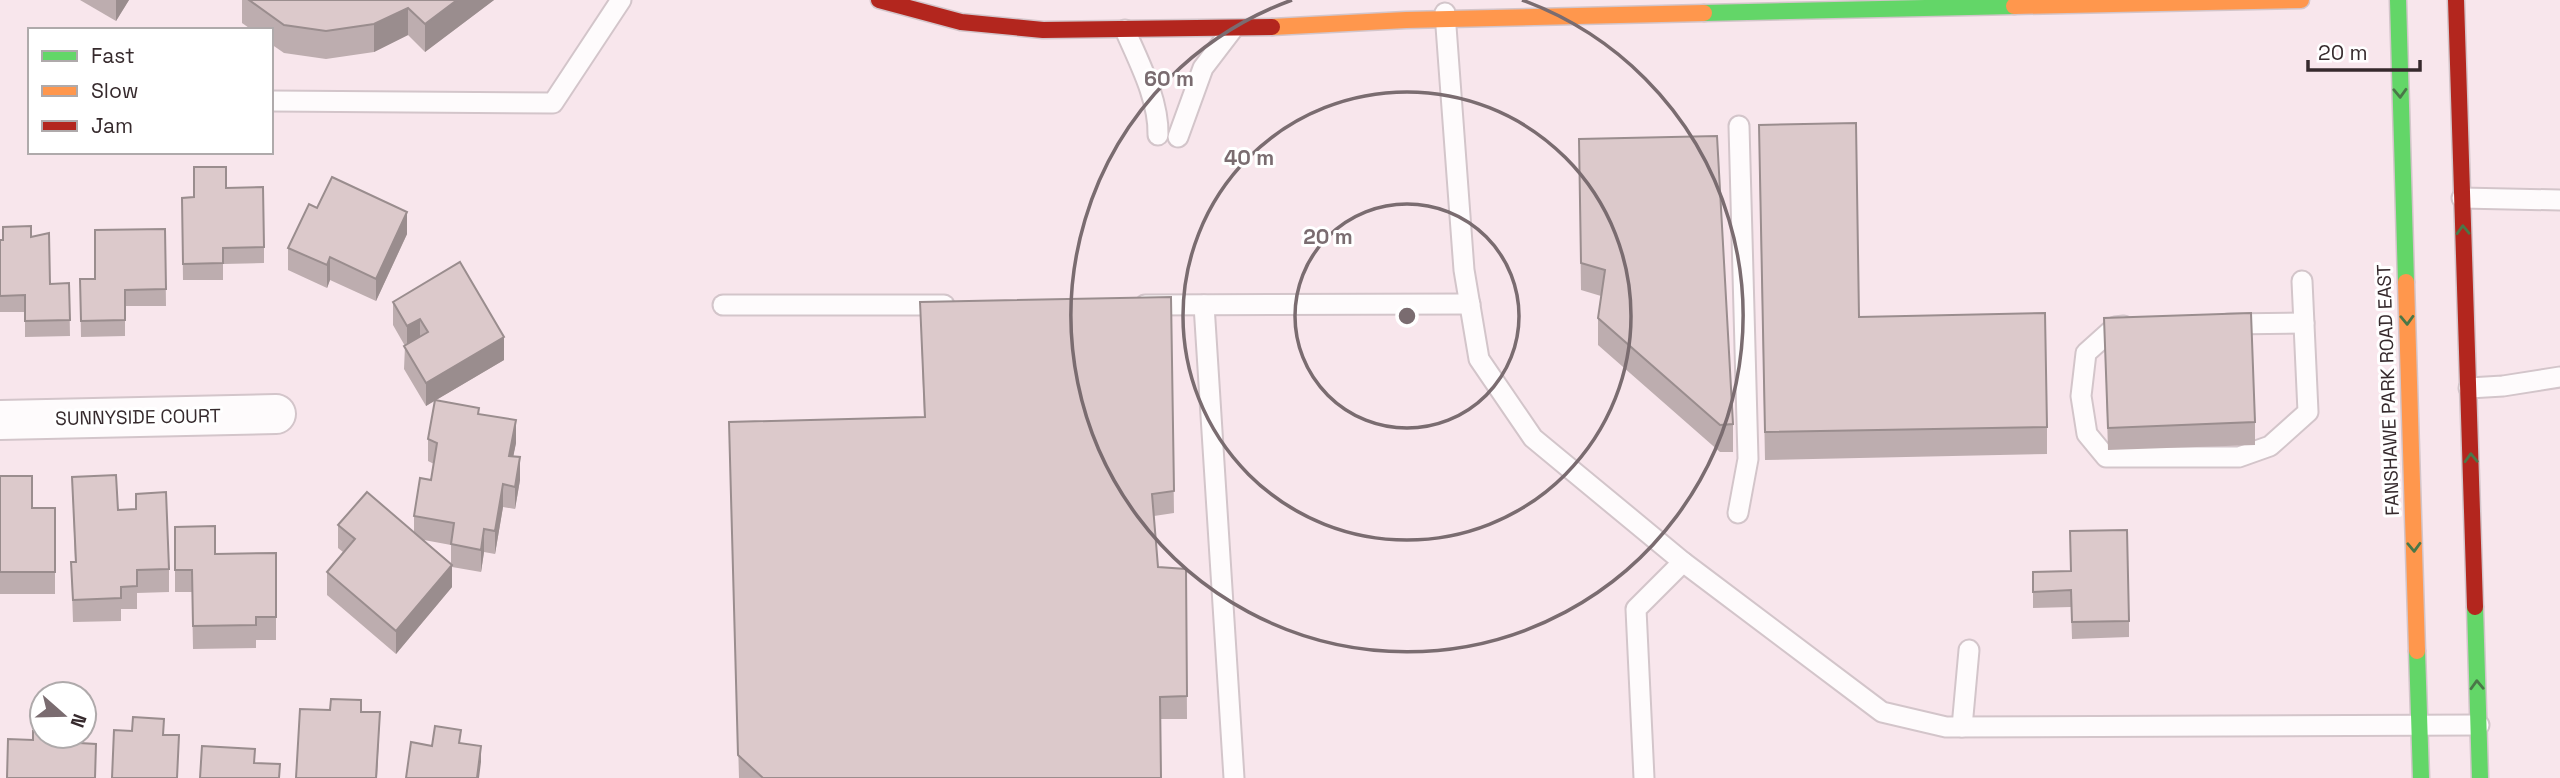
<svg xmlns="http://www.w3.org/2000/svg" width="2560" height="778" font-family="'Space Grotesk',sans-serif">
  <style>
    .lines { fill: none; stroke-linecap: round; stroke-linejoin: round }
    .lane-casing { stroke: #d3c5ca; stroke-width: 23 }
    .street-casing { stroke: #d3c5ca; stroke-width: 42 }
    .fast-casing { stroke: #d3c5ca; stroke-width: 19 }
    .slow-casing { stroke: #d3c5ca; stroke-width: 19 }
    .jam-casing { stroke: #d3c5ca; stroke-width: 19 }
    .lane { stroke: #fefbfc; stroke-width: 19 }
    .street { stroke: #fefbfc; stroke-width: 38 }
    .fast { stroke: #63d668; stroke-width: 16 }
    .slow { stroke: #ff974d; stroke-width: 16 }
    .jam { stroke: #b3261e; stroke-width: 16 }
    .wall { fill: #bdadaf; fill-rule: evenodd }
    .shaded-wall { fill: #9a8d8e }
    .building { fill: #dcc9cb; stroke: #9a8d8e; stroke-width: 2 }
    .oneway { stroke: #4a7748 }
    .ring { fill: none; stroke: #7a6c70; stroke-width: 3.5 }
    .labels { text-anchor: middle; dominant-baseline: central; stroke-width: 6; stroke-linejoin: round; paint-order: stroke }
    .street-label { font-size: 19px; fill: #362a2d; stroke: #fff }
    .centre { fill: #7a6c70; stroke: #fff; stroke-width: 3.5 }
    .ring-label { font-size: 21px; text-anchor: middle; font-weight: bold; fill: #7a6c70; stroke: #fff; stroke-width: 6; stroke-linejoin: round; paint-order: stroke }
  </style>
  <rect width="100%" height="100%" fill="#f8e6ec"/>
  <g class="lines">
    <g class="lane-casing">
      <g id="lane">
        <path d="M1445 13 1464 270 1479 359 1533 438 1683 562 1882 712 1946 727 2479 725"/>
        <path d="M1125 30C1139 62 1159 100 1158 135"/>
        <path d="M271 101 553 103 621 0"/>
        <path d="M1178 137 1203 68 1232 30"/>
        <path d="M2462 198 2560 200"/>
        <path d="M723 305H944"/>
        <path d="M1145 305 1470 304"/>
        <path d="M1204 305 1234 778"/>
        <path d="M2228 324 2304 323"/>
        <path d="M2124 326 2115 327 2086 353 2081 396 2087 434 2106 457H2239L2270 446 2308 412 2302 281"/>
        <path d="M2469 388 2503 386 2560 377"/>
        <path d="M1738 513 1748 459 1739 126"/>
        <path d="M1962 727 1969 650"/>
        <path d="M1644 778 1636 609 1683 562"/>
      </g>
    </g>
    <g class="street-casing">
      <path id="street" d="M0 420 276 414"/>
    </g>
    <g class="fast-casing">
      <g id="fast">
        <path d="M2398 0 2406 282"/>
        <path d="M1704 13 2014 6"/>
        <path d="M2475 607 2480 778"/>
        <path d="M2417 651 2421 778"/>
      </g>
    </g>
    <g class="slow-casing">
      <g id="slow">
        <path d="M2014 6 2301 0"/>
        <path d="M1272 27 1406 20 1704 13"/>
        <path d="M2406 282 2417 651"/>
      </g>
    </g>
    <g class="jam-casing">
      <g id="jam">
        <path d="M879 0 961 22 1043 30 1272 27"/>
        <path d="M2456 0 2475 607"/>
      </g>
    </g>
    <use href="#lane" class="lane"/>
    <use href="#street" class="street"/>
    <use href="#fast" class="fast"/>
    <use href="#slow" class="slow"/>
    <use href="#jam" class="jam"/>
  </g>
  <g class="wall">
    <path d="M80 0H129L116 21Z"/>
    <path d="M242 0H494L425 52 408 35 374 52 326 59 284 53 271 44V30H252L242 23Z"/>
    <path d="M1579 139 1733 424V452H1720L1598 345V318L1601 296 1581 290Z"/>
    <path d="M1759 152 1859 317 2047 427V454L1765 460Z"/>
    <path d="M226 188 264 247V263L223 264V280H183L182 198 194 197Z"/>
    <path d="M317 208 407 234 376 301 330 280 327 288 288 270V248Z"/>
    <path d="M165 229 166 306H125V336L81 337 80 279H95Z"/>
    <path d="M31 237 50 284 69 283 70 336 25 337V312H0V240Z"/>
    <path d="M1171 297 1174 513 1154 516 1158 567 1186 569 1187 719H1160L1161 778H739L729 422 924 417 920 302Z"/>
    <path d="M393 302 504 360 436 400 479 414 516 443 513 456 520 480 515 509 503 507 495 554 484 552 481 572 452 567V587L396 654 327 595V572L343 552 338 548V525L414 532V516L431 480 434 464 428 461V439L435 400 426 406 404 369 405 346 393 325ZM424 540 451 545V563Z"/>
    <path d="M2104 318 2255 422V445L2108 450Z"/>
    <path d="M0 476 32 508H55V594H0Z"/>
    <path d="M72 477 118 510 169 569V592L137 593V609H121V621L73 622 71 562H75Z"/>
    <path d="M175 527 215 554 276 553V640H256V648L193 649 192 592H175Z"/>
    <path d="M2070 571 2129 621V637L2072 639 2071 607 2033 608V572Z"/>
  </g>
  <g class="shaded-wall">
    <path d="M116 0H129L116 21Z"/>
    <path d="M457 0H494L425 52V24Z"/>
    <path d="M408 8V35L374 52V24Z"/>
    <path d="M407 212V234L376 301V279Z"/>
    <path d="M330 257V280L327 288V265Z"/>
    <path d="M420 319V341L407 349V326Z"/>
    <path d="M504 337V360L426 406V383Z"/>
    <path d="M516 420V443L509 478V456Z"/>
    <path d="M520 457V480L515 509V487Z"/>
    <path d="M503 484V507L495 554V531Z"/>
    <path d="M484 529V552L481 572V550Z"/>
    <path d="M452 565V587L396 654V631Z"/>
    <path d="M380 712 377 778H376Z"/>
    <path d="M481 746V762L479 778H477Z"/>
  </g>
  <g class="building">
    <path d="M249 0H457L425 24 408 8 374 24 326 31 284 25Z"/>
    <path d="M1856 123 1859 317 2045 313 2047 427 1765 432 1759 125Z"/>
    <path d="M1717 136 1733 424 1720 425 1598 318 1605 270 1581 263 1579 139Z"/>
    <path d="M194 167H226V188L263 187 264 247 223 248V263L183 264 182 198 194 197Z"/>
    <path d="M332 177 407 212 376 279 330 257 327 265 288 248 309 204 317 208Z"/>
    <path d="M31 226V237L49 233 50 284 69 283 70 320 25 321V295L0 296V240H3V227Z"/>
    <path d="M165 229 166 289 125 290V320L81 321 80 279H95V230Z"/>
    <path d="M460 262 504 337 426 383 404 346 428 332 420 319 407 326 393 302Z"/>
    <path d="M1171 297 1174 491 1152 494 1158 567 1186 569 1187 696 1160 697 1161 778H763L738 755 729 422 925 417 920 302Z"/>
    <path d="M2251 313 2255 422 2108 428 2104 318Z"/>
    <path d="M435 400 479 408 478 414 516 420 509 456 520 457 515 487 503 484 495 531 484 529 481 550 451 544 454 523 414 516 420 478 431 480 437 443 428 439Z"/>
    <path d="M116 475 118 510 136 509V494L166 492 169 569 137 570V586L121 587V598L73 600 71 562H76L72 477Z"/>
    <path d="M0 476H32V508H55V572H0Z"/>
    <path d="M367 492 452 565 396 631 327 572 355 539 338 525Z"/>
    <path d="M215 526V554L276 553V617H256V625L193 626 192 570H175V527Z"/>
    <path d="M2127 530 2129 621 2072 622 2071 590 2033 592V572L2071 571 2070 531Z"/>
    <path d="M331 699 361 700V712H380L376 778H296L300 709 330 710Z"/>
    <path d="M133 717 164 719 163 735H179L177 778H112L114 730 132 731Z"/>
    <path d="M435 726 461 730 459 743 481 746 477 778H406L411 742 432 746Z"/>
    <path d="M33 731H42V736H62V742L96 744 95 778H7L8 739 33 740Z"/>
    <path d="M202 746 255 749 254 763 280 764 279 778H200Z"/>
  </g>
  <defs><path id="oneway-chevron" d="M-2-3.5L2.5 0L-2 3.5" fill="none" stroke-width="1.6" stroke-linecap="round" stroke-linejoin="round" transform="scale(1.75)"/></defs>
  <g class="oneway">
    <use href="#oneway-chevron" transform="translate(2400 93) rotate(88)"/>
    <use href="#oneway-chevron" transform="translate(2463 230) rotate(-92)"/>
    <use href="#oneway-chevron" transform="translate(2407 320) rotate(88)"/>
    <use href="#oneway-chevron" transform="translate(2471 458) rotate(-92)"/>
    <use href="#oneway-chevron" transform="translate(2414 547) rotate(88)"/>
    <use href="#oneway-chevron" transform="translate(2477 685) rotate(-92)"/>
  </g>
  <g class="ring">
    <circle cx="1407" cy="316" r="112"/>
    <circle cx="1407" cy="316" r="224"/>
    <path d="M1522 0A336 336 0 1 1 1292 0"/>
  </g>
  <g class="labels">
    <g class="street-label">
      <text transform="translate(2388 390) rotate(-92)">FANSHAWE PARK ROAD EAST</text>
      <text transform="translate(138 417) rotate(-1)">SUNNYSIDE COURT</text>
    </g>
  </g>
  <circle cx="1407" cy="316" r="10" class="centre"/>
  <g class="ring-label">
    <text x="1169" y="86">60 m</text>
    <text x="1249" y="165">40 m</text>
    <text x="1328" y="244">20 m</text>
  </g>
  <rect x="28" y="28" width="245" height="126" fill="#ffffff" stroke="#afaaab" stroke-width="2"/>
  <rect x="42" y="51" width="35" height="10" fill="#63d668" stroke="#afaaab" stroke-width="2"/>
  <text x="91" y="63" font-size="21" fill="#362a2d">Fast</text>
  <rect x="42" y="86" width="35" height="10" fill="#ff974d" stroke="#afaaab" stroke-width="2"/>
  <text x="91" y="98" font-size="21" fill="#362a2d">Slow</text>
  <rect x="42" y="121" width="35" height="10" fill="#b3261e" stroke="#afaaab" stroke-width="2"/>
  <text x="91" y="133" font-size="21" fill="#362a2d">Jam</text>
  <g transform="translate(63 715) rotate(110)"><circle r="33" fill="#ffffff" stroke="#afaaab" stroke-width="2"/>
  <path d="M0-5L12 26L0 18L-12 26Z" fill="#7a6c70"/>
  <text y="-10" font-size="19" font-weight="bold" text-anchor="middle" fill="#362a2d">N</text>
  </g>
  <path d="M2308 60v10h112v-10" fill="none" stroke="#362a2d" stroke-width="3.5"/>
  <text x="2318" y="60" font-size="21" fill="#362a2d" stroke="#ffffff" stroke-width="5" paint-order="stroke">20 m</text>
</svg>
